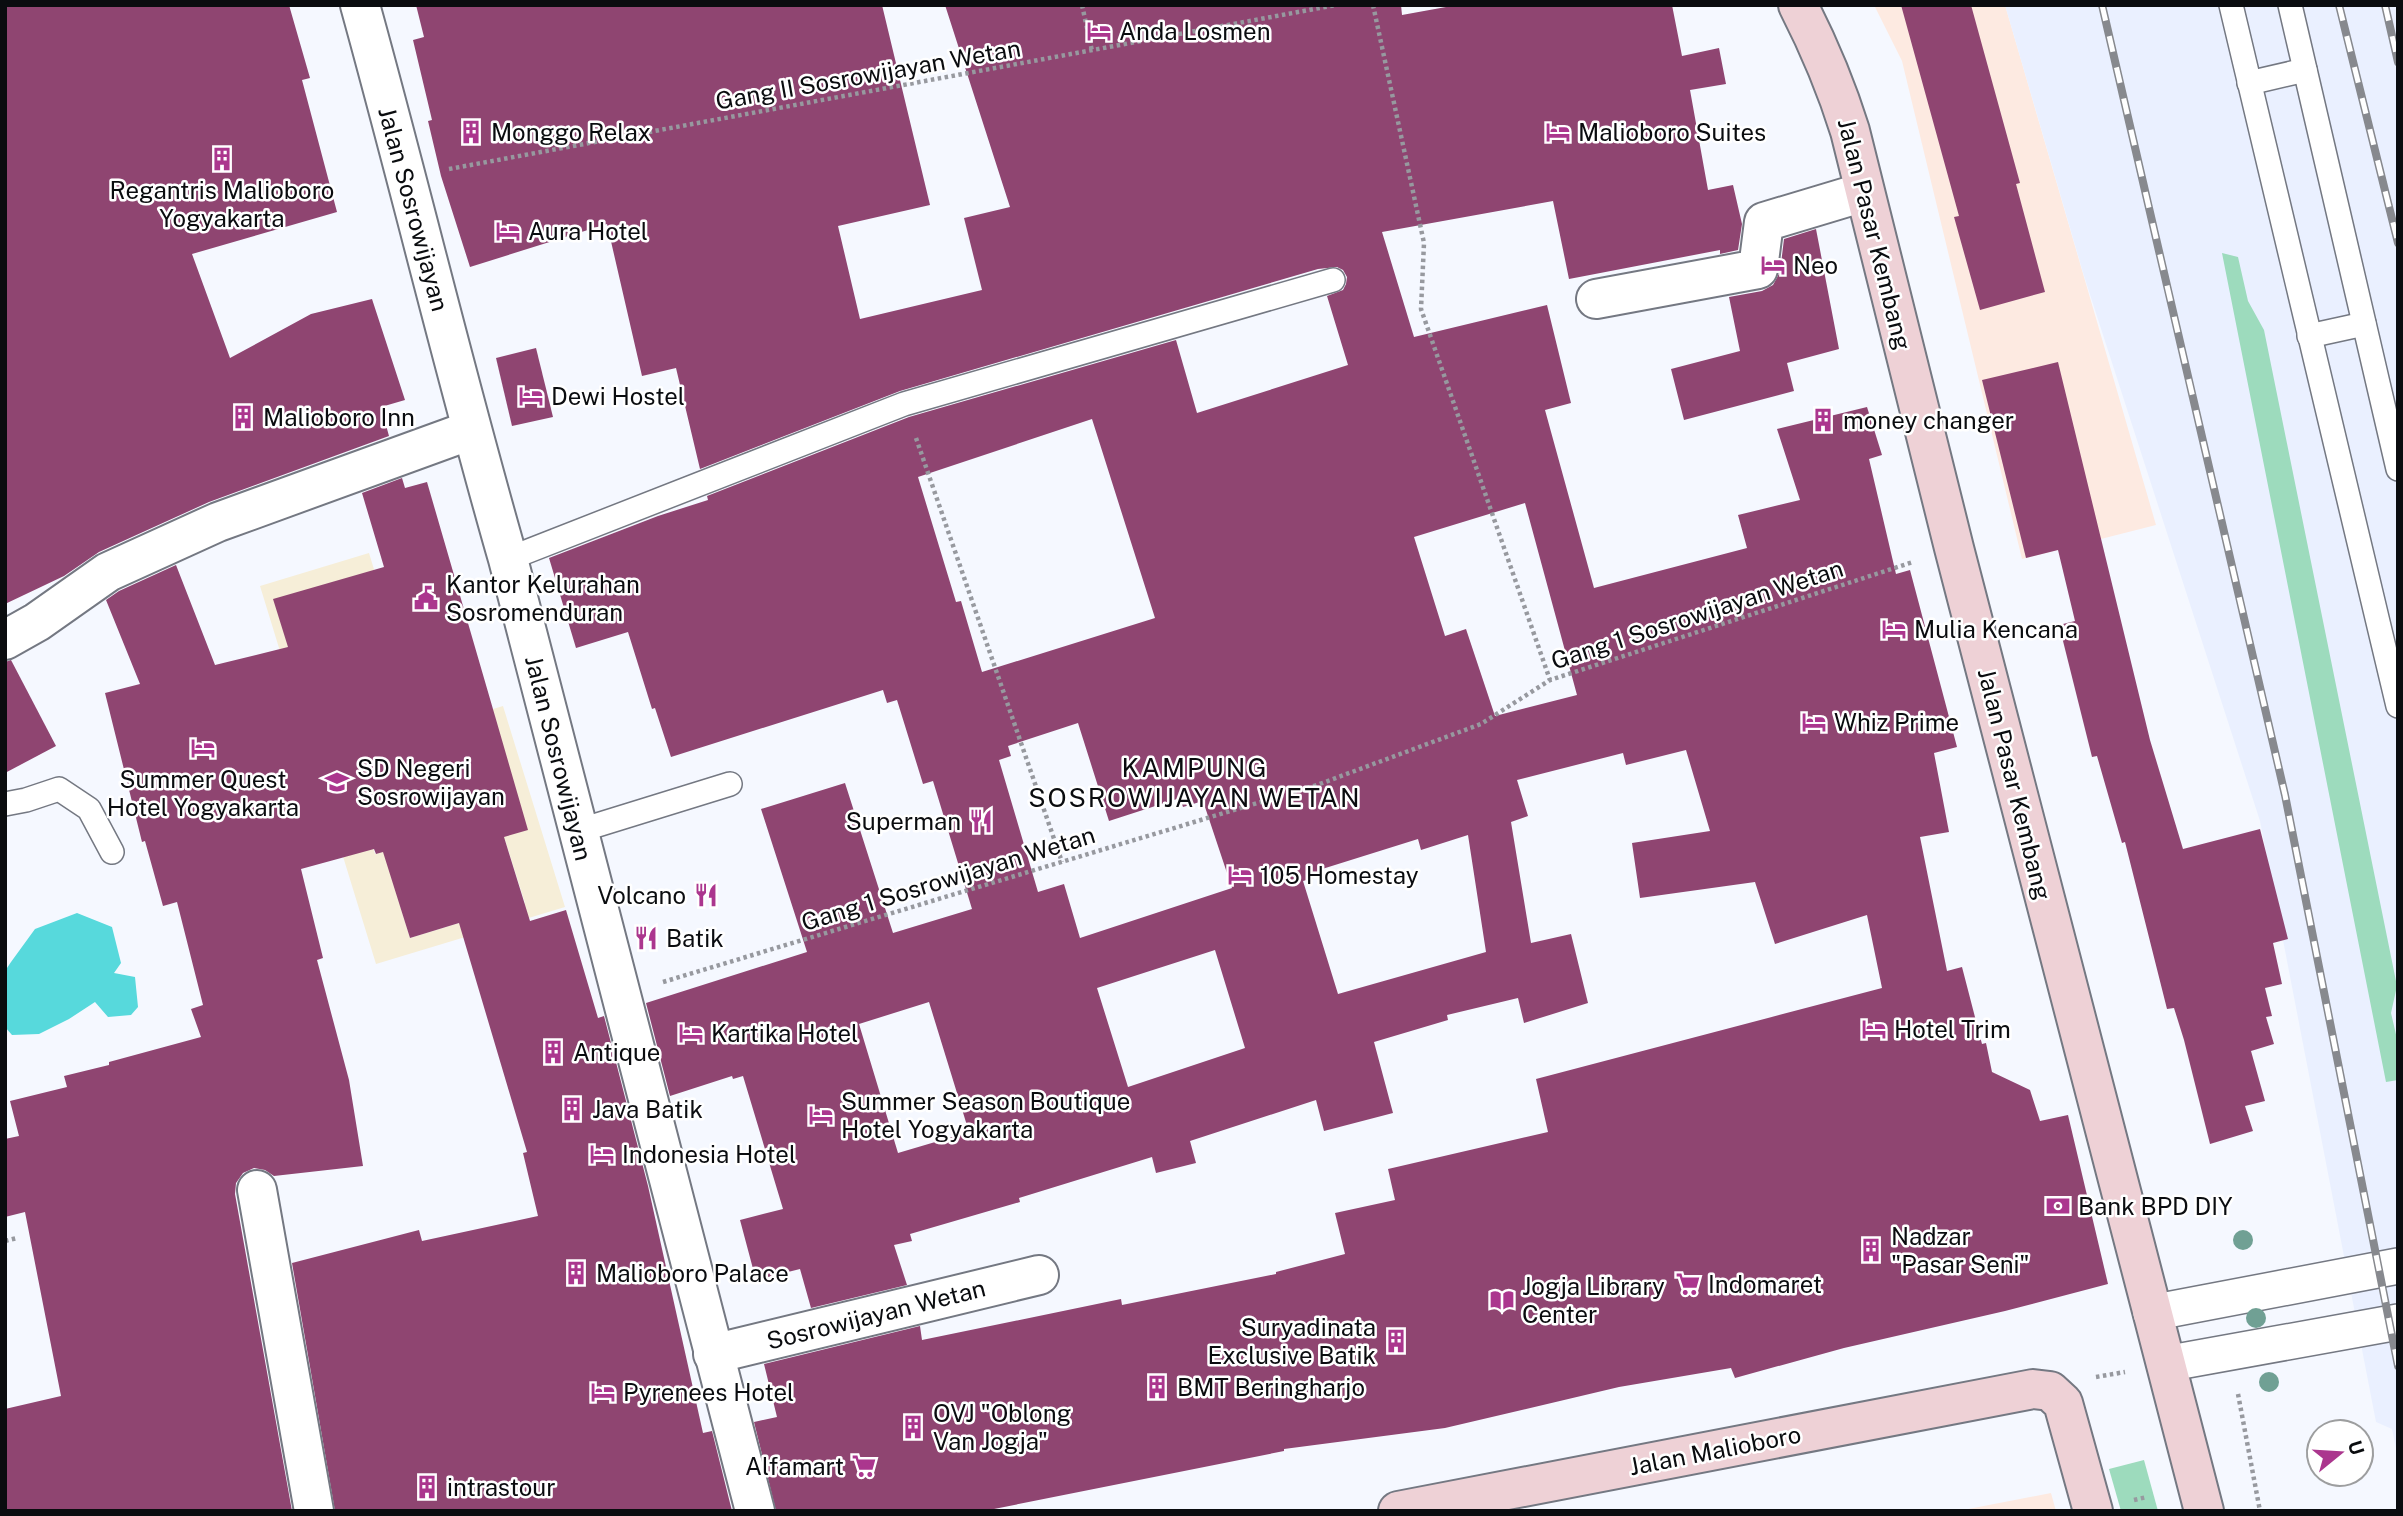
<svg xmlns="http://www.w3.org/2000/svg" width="2403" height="1516" font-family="'Public Sans',sans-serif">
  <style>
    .commercial { fill: #fdeae1 }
    .built { fill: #eaf0ff }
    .education { fill: #f6eed8; fill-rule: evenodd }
    .green { fill: #9ddbbd }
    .water { fill: #57d9dc }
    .building { fill: #8f4571; fill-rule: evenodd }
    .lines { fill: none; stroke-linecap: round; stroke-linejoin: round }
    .service-casing { stroke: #747882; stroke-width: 26 }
    .pedestrian-casing { stroke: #747882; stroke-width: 38 }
    .minor-casing { stroke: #747882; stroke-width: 42 }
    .tertiary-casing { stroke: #747882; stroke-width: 42 }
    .secondary-casing { stroke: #747882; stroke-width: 42 }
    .path { stroke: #97999f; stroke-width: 4.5; stroke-dasharray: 3.5 3.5; stroke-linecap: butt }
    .service { stroke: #fff; stroke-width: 23 }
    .pedestrian { stroke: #fff; stroke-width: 35 }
    .minor { stroke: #fff; stroke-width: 38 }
    .tertiary { stroke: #fff; stroke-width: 38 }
    .secondary { stroke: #eed1d6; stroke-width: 38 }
    .rail-casing { stroke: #87898e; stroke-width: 8 }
    .rail { stroke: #fff; stroke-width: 5; stroke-dasharray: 16; stroke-linecap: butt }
    .tree { fill: #70a094 }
    .labels { text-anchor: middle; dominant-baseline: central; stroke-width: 5; stroke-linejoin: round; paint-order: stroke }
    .poi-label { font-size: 24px; fill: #0a0c0f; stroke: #fff; text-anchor: start }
    .street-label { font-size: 24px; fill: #0a0c0f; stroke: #fff }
    .neighbourhood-label { font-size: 26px; letter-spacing: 2px; fill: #0a0c0f; stroke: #fff }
  </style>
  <rect width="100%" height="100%" fill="#f5f8ff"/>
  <g class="commercial">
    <path d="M1874 5H2005L2156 525 2022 559 1902 61Z"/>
    <path d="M2051 1493 2056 1511H1958Z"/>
  </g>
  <path class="built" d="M2005 5H2398V1458L2392 1429 2376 1422 2260 821 2084 276Z"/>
  <path class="education" d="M369 553 423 730 503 706 565 907 376 964 260 586ZM313 642 445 833 375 854ZM505 840 525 903 410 938 391 876Z"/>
  <g class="green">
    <path d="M2222 253 2238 257 2248 301 2264 330 2397 986 2391 1013 2398 1043V1080L2386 1082Z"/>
    <path d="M2144 1460 2158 1511H2121L2109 1469Z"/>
  </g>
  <path class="water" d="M77 913 112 927 121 963 114 973 135 977 138 1007 131 1015 108 1017 95 1002 69 1019 39 1034 12 1035 5 1027V971L11 962 35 929Z"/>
  <g class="building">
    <path d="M5 5H289L310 78 302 80 337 212 192 254 230 358 311 314 372 299 405 400 381 407 389 436 209 502 99 552 64 576 5 604Z"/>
    <path d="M416 5H882L930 205 838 226 860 319 982 290 964 218 1010 207 945 5H1401L1402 15 1457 5H1672L1682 56 1719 48 1726 84 1690 90 1708 190 1733 185 1742 224 1738 250 1720 254V250L1569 279 1553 201 1382 232 1414 337 1547 305 1571 403 1545 410 1594 588 1747 548 1738 515 1800 500 1777 429 1867 407 1882 455 1869 459 1896 574 1910 570 1957 747 1934 753 1949 832 1920 837 1947 971 1962 967 1982 1044 1986 1043 1992 1072 2030 1090 2040 1121 2068 1115 2108 1284 2005 1311 1844 1348 1735 1378 1731 1368 1619 1387 1445 1428 1284 1449V1451L984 1511H776L754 1422 777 1417 764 1364 920 1326 922 1340 1121 1299 1122 1305 1276 1274V1272L1345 1254 1335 1213 1395 1200 1388 1169 1548 1132 1536 1079 1882 988 1867 915 1775 944 1755 882 1640 898 1632 843 1710 831 1686 750 1626 765 1623 753 1517 780 1528 816 1511 822 1531 943 1571 934 1588 1003 1524 1023 1518 998 1447 1015 1448 1020 1374 1042 1393 1113 1324 1131 1316 1100 1190 1141 1196 1163 1156 1173 1152 1157 1019 1198 1020 1202 910 1234 912 1241 894 1245 907 1285 811 1308 800 1269 756 1280 740 1220 783 1209 743 1076 733 1079 732 1076 670 1096 646 1003 807 952 761 809 845 783 893 933 972 909 933 781 923 784 897 700 887 703 883 690 671 757 655 708 652 709 628 632 576 648 549 558 658 516 708 500 707 496 909 417 1176 340 1197 413 1348 365 1327 296 1343 290 1346 284 1347 277 1343 270 1337 267 1318 269 900 391 700 469 676 368 642 376 607 224 470 267 441 176 428 121 432 120 413 40 424 37ZM1092 419 1155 618 982 672 961 601 956 602 918 477ZM1525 503 1577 695 1495 716 1466 629 1445 636 1414 537ZM1078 723 1109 821 1180 798 1183 807 1203 801 1232 888 1080 938 1064 884 1038 892 999 760 1011 756 1008 746ZM1468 835 1486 952 1338 994 1303 881 1321 876 1319 870 1418 839 1421 850ZM1215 950 1245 1048 1128 1087 1097 988ZM929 1002 969 1132 898 1153 859 1024Z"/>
    <path d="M1901 5H1971L2020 183 2016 184 2045 292 1980 310 1954 217 1959 216Z"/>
    <path d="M1816 229 1839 349 1787 363 1794 391 1684 420 1671 369 1740 351 1729 297 1762 291 1773 285 1780 272 1784 239Z"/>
    <path d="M536 348 553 417 512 426 496 358Z"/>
    <path d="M2058 362 2150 740 2183 849 2260 829 2288 939 2273 943 2282 984 2265 988 2272 1016 2266 1017 2274 1044 2251 1051 2265 1101 2245 1106 2253 1131 2210 1144 2184 1040 2174 1008 2167 1009 2125 842 2122 843 2097 756 2092 757 2059 625 2075 621 2058 550 2026 558 1982 380Z"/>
    <path d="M402 478 405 488 427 482 495 716 528 830 504 837 530 921 566 910 598 1018 604 1016 648 1186 703 1433 712 1431 732 1511H335L292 1263 419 1230 422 1241 538 1216 523 1153 527 1152 459 923 410 938 383 852 376 854 374 849 301 869 323 958 317 960 349 1080 363 1166 274 1176 265 1170 254 1168 243 1173 236 1183 235 1194 292 1511H5V1409L61 1396 25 1212 5 1217V1139L19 1136 10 1101 67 1087 64 1076 109 1065V1062L201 1037 191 1009 203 1005 177 902 163 906 145 841 142 842 105 693 140 684 106 600 119 591 176 565 215 665 288 647 273 599 384 567 362 493Z"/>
    <path d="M11 660 56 746 5 773V662Z"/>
  </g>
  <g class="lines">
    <g class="service-casing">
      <g id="service">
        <path d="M2231 5 2398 706"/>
        <path d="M2290 5 2398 469"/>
        <path d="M2249 83 2305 70"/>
        <path d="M2309 336 2364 324"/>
        <path d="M508 559 904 404 1333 280"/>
        <path d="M5 804 26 800 59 789 89 809 112 852"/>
        <path d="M578 831 730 784"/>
      </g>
    </g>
    <g class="pedestrian-casing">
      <g id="pedestrian">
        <path d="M2151 1313 2398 1266"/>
        <path d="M2165 1364 2398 1322"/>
      </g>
    </g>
    <g class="minor-casing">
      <g id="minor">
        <path d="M1596 299 1758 269 1764 222 1864 192"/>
        <path d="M5 640 37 622 108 572 218 522 471 430"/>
        <path d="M257 1190 314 1511"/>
        <path d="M713 1354 1039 1275"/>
      </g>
    </g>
    <g class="tertiary-casing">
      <path id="tertiary" d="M360 5C411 189 455 375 508 559L755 1511"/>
    </g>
    <g class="secondary-casing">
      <g id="secondary">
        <path d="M1798 5C1819 46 1836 86 1850 131L1954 548 2204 1511"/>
        <path d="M1398 1511 2033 1389 2050 1391 2063 1403 2093 1511"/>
      </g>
    </g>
    <g class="path">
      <path d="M1082 5 1092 51"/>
      <path d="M1373 5 1424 243 1421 309 1550 680"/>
      <path d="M449 169 1336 5"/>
      <path d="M916 438 1062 862"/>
      <path d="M663 982 1317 785 1481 724 1550 680 1913 562"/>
      <path d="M5 1241 17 1238"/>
      <path d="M2096 1377 2125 1372"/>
      <path d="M2238 1394 2260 1511"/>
      <path d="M2134 1500 2147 1497"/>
    </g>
    <use href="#service" class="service"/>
    <use href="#pedestrian" class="pedestrian"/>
    <use href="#minor" class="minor"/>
    <use href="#tertiary" class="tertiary"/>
    <use href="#secondary" class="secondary"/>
    <g class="rail-casing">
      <g id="rail">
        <path d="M2102 5 2285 795 2398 1366"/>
        <path d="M2339 5 2398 243"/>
        <path d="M2385 5 2398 62"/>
      </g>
    </g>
    <use href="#rail" class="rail"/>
  </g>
  <g class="tree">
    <circle cx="2243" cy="1240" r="10"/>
    <circle cx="2256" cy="1318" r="10"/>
    <circle cx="2269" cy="1382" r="10"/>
  </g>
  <defs>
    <g id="hotel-bare" transform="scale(1.89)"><path d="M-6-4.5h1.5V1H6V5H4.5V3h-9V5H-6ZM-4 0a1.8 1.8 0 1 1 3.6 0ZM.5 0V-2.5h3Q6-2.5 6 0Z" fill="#ab368e" stroke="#fff" stroke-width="2.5" paint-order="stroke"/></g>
    <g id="building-bare" transform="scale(1.89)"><path d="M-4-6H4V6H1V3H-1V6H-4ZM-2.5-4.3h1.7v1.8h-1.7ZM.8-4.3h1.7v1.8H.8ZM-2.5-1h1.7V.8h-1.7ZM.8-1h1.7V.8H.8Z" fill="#ab368e" stroke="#fff" stroke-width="2.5" paint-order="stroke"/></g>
    <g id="civic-bare" transform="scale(1.89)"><path d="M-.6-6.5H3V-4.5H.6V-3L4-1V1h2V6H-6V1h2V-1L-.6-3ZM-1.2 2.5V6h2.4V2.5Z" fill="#ab368e" stroke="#fff" stroke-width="2.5" paint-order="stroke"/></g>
    <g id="school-bare" transform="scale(1.89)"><path d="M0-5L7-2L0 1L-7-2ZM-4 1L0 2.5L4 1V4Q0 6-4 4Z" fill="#ab368e" stroke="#fff" stroke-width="2.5" paint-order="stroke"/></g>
    <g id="restaurant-bare" transform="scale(1.89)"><path d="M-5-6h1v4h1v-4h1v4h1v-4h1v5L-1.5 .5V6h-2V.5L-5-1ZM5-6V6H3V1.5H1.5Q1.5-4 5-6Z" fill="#ab368e" stroke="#fff" stroke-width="2.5" paint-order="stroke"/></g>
    <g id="bank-bare" transform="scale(1.89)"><path d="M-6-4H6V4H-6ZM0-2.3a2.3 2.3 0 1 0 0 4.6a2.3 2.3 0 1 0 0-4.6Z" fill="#ab368e" stroke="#fff" stroke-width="2.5" paint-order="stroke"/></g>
    <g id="supermarket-bare" transform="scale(1.89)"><path d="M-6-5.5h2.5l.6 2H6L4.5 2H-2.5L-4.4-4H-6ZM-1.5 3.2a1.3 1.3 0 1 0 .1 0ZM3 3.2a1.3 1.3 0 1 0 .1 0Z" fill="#ab368e" stroke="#fff" stroke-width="2.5" paint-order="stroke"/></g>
    <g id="library-bare" transform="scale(1.89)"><path d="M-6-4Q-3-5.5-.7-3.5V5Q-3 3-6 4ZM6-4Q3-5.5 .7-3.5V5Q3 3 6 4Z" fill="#ab368e" stroke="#fff" stroke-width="2.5" paint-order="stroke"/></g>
  </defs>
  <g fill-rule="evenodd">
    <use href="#hotel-bare" x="1099" y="31"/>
    <use href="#building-bare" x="471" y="132"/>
    <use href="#hotel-bare" x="1558" y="132"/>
    <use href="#building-bare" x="222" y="159"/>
    <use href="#hotel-bare" x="508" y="231"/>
    <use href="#hotel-bare" x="1773" y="265"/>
    <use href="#hotel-bare" x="531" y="396"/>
    <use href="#building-bare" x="243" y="417"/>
    <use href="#building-bare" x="1823" y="420"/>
    <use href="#civic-bare" x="426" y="598"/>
    <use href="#hotel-bare" x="1894" y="629"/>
    <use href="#hotel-bare" x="1814" y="722"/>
    <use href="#hotel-bare" x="203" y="748"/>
    <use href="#school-bare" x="337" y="782"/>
    <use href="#restaurant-bare" x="981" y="821"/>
    <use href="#hotel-bare" x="1240" y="875"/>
    <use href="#restaurant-bare" x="706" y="895"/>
    <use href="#restaurant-bare" x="646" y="938"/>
    <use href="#hotel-bare" x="1874" y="1029"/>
    <use href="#hotel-bare" x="691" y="1033"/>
    <use href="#building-bare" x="553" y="1052"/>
    <use href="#building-bare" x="572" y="1109"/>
    <use href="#hotel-bare" x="821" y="1115"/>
    <use href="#hotel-bare" x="602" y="1154"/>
    <use href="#bank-bare" x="2058" y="1206"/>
    <use href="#building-bare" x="1871" y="1250"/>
    <use href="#building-bare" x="576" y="1273"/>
    <use href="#supermarket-bare" x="1688" y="1284"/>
    <use href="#library-bare" x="1502" y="1300"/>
    <use href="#building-bare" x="1396" y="1341"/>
    <use href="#building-bare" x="1157" y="1387"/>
    <use href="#hotel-bare" x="603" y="1392"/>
    <use href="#building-bare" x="913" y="1427"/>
    <use href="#supermarket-bare" x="864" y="1466"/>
    <use href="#building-bare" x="427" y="1487"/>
  </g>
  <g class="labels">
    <g class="poi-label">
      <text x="1119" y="31">Anda Losmen</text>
      <text x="491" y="132">Monggo Relax</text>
      <text x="1578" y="132">Malioboro Suites</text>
      <text x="222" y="190" text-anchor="middle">Regantris Malioboro<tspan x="222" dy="28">Yogyakarta</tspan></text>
      <text x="528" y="231">Aura Hotel</text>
      <text x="1793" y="265">Neo</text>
      <text x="551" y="396">Dewi Hostel</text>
      <text x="263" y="417">Malioboro Inn</text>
      <text x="1843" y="420">money changer</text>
      <text x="446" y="584">Kantor Kelurahan<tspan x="446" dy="28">Sosromenduran</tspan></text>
      <text x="1914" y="629">Mulia Kencana</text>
      <text x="1834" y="722">Whiz Prime</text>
      <text x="357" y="768">SD Negeri<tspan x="357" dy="28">Sosrowijayan</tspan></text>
      <text x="203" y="779" text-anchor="middle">Summer Quest<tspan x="203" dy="28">Hotel Yogyakarta</tspan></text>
      <text x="961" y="821" text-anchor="end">Superman</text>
      <text x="1260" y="875">105 Homestay</text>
      <text x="686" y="895" text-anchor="end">Volcano</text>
      <text x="666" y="938">Batik</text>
      <text x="1894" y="1029">Hotel Trim</text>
      <text x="711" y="1033">Kartika Hotel</text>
      <text x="573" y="1052">Antique</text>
      <text x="841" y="1101">Summer Season Boutique<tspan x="841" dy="28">Hotel Yogyakarta</tspan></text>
      <text x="592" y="1109">Java Batik</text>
      <text x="622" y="1154">Indonesia Hotel</text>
      <text x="2078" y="1206">Bank BPD DIY</text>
      <text x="1891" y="1236">Nadzar<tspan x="1891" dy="28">"Pasar Seni"</tspan></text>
      <text x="596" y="1273">Malioboro Palace</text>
      <text x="1708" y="1284">Indomaret</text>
      <text x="1522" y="1286">Jogja Library<tspan x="1522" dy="28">Center</tspan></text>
      <text x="1376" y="1327" text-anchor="end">Suryadinata<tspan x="1376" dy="28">Exclusive Batik</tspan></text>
      <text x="1177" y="1387">BMT Beringharjo</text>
      <text x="623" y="1392">Pyrenees Hotel</text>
      <text x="933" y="1413">OVJ "Oblong<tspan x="933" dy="28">Van Jogja"</tspan></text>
      <text x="844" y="1466" text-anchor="end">Alfamart</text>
      <text x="447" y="1487">intrastour</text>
    </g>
    <g class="street-label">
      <text transform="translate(868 74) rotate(-10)">Gang II Sosrowijayan Wetan</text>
      <text transform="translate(414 209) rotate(75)">Jalan Sosrowijayan</text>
      <text transform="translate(1875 234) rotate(76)">Jalan Pasar Kembang</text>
      <text transform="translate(1697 614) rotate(-18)">Gang 1 Sosrowijayan Wetan</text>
      <text transform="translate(559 758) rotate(76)">Jalan Sosrowijayan</text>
      <text transform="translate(2015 784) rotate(76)">Jalan Pasar Kembang</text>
      <text transform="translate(948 878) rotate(-17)">Gang 1 Sosrowijayan Wetan</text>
      <text transform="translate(876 1314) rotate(-14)">Sosrowijayan Wetan</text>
      <text transform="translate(1715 1450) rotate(-11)">Jalan Malioboro</text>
    </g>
    <g class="neighbourhood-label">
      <text x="1195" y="767">KAMPUNG<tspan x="1195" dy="30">SOSROWIJAYAN WETAN</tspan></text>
    </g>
  </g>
  <rect width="2403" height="1516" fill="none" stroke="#0a0c0f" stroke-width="14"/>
  <g transform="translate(2340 1453) rotate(72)"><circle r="33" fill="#ffffff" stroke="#9d9e9f" stroke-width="2"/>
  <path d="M0-5L12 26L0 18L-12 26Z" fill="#ab368e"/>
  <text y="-10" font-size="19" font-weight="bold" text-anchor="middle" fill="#0a0c0f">U</text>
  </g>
</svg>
